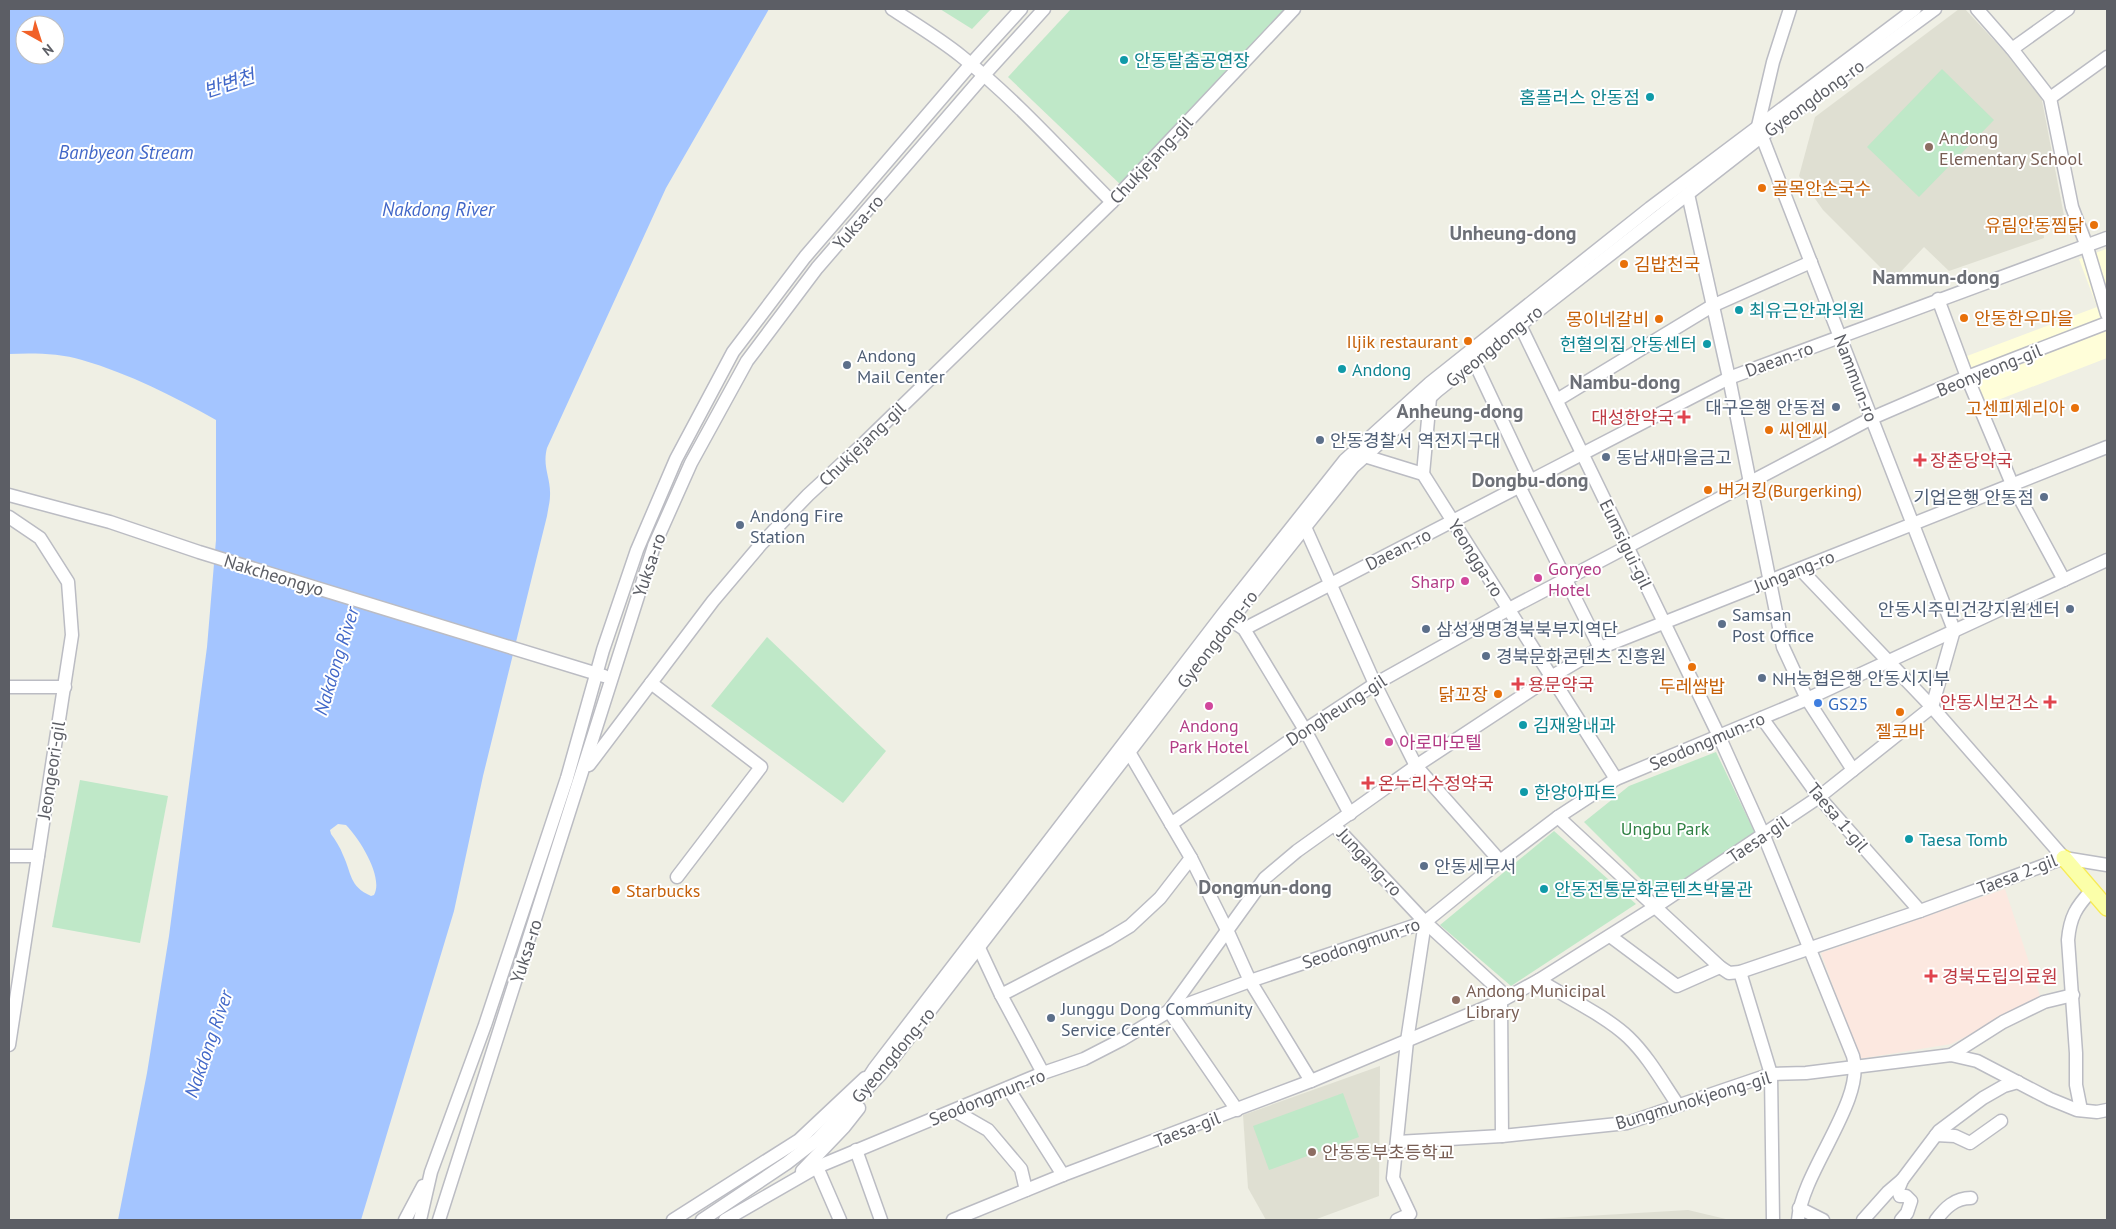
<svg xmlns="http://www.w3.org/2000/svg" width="2116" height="1229" font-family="'PT Sans','Noto Sans KR',sans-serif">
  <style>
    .commercial { fill: #fffed9 }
    .education { fill: #dfdfd2 }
    .medical { fill: #fce8e0 }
    .green { fill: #bfe8c8 }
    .water { fill: #a4c5ff; fill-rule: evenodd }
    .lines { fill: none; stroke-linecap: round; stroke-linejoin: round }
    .minor-casing { stroke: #bbbcc3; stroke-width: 15 }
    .major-casing { stroke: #f7eb55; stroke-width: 18 }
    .minor { stroke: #fff; stroke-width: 12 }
    .major { stroke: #fbffa9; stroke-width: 15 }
    .culture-dot { fill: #0f9aa8; stroke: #fff; stroke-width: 2 }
    .education-dot { fill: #8d6e63; stroke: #fff; stroke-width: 2 }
    .food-dot { fill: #e8710a; stroke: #fff; stroke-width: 2 }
    .service-dot { fill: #5c6f8a; stroke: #fff; stroke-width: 2 }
    .health-dot { fill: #e0444e; stroke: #fff; stroke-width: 2 }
    .hotel-dot { fill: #d1479c; stroke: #fff; stroke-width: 2 }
    .shop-dot { fill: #3f7fe0; stroke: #fff; stroke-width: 2 }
    .labels { text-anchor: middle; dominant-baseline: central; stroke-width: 4; stroke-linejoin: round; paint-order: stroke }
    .culture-label { font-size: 18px; fill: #0d838f; stroke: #fff; text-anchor: start }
    .street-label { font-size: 18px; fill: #5c5e65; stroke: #fff }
    .education-label { font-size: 18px; fill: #785e54; stroke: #fff; text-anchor: start }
    .food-label { font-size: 18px; fill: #c56008; stroke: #fff; text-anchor: start }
    .service-label { font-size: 18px; fill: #4e5e75; stroke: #fff; text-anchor: start }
    .health-label { font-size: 18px; fill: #be3a42; stroke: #fff; text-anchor: start }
    .hotel-label { font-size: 18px; fill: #b23c85; stroke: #fff; text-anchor: start }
    .shop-label { font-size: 18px; fill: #366cbe; stroke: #fff; text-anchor: start }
    .park-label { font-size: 18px; fill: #308144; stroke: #fff }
    .water-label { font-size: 19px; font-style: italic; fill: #4167c8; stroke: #fff }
    .quarter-label { font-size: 20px; font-weight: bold; fill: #6d7077; stroke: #fff }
  </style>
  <rect width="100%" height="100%" fill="#efefe4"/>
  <path class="commercial" d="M2106 249 2107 253V358L1985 405 1967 356 2097 307 2079 259Z"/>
  <g class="education">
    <path d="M1959 9H1965L2040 90 2065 221 2043 229 2044 238 1949 271 1924 247 1893 280 1823 210 1799 176 1815 117Z"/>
    <path d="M1380 1066 1379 1196 1314 1220H1266L1248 1188 1243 1115Z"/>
    <path d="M1688 1210 1730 1220H1521Z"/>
  </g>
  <path class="medical" d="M2005 889 2041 999 1951 1044 1859 1059 1821 953Z"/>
  <g class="green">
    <path d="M940 9H991L972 29Z"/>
    <path d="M1071 9H1285L1122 186 1008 77Z"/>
    <path d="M1942 69 1994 120 1919 197 1867 147Z"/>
    <path d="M767 637 886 751 843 803 711 706Z"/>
    <path d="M1716 752 1755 833 1658 896 1584 822 1629 786Z"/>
    <path d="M80 780 168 796 140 943 52 927Z"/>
    <path d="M1554 831 1636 904 1511 986 1440 925Z"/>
    <path d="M1343 1093 1359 1137 1269 1170 1253 1126Z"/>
  </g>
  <path class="water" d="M9 9H769L666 188 547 448C542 467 551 478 550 496 550 502 548 509 547 516L483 776 454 911 361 1220H118L147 1073 169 936 207 647 216 540V420C173 396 130 374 82 360 59 353 32 353 9 354ZM25 25H55V55H25ZM338 824 346 825C359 838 384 877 374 895L371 896C349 886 352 874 343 855 340 847 336 841 331 834L330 830Z"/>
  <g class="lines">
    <g class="minor-casing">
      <g id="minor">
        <path d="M892 9C915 24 940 39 961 56 1016 100 1063 153 1112 202"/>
        <path d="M1977 9 2012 49 2050 98 2072 207 2086 244 2107 314"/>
        <path d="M2012 49 2068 9"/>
        <path d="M2050 98 2107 57"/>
        <path d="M1758 126 1773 62 1790 9"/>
        <path d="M1759 129 1954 630"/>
        <path d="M1688 194 1729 378 1783 647 1807 699 1853 770"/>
        <path d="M1938 299 1967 377 2012 484 2064 580"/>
        <path d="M1520 325 1719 736 1764 836 1853 1056C1866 1100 1802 1171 1798 1220"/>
        <path d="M1474 361 1530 480"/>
        <path d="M1557 400 1712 306 1811 262"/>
        <path d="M1358 454 1423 474 1616 779"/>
        <path d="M1423 474 1430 398"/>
        <path d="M1519 486 1600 648"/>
        <path d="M9 495 110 522 199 552 604 676"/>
        <path d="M9 517 40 538 68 582 72 635 9 1045"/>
        <path d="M1305 527 1375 684 1416 766 1500 861"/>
        <path d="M1800 569 1932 707 2064 858"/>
        <path d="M1238 625 1244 629 1305 730 1350 814"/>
        <path d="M1244 629 1729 378 2107 238"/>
        <path d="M651 683 761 767 677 877"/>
        <path d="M9 687H65"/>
        <path d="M1932 707 1954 630"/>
        <path d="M1762 718 1819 797 1920 911"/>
        <path d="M1125 748 1129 752 1191 858 1228 932 1250 981 1311 1081"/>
        <path d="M589 765 713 601 762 543 808 495 861 446 1112 202 1294 9"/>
        <path d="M1558 817 1720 967 1729 973 1740 972 1920 911 2064 858 2107 865"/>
        <path d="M1171 824 1305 730 1375 684 1509 609 1872 418 1967 377 2107 323"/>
        <path d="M1334 825 1425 922 1507 997"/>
        <path d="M9 856H38"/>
        <path d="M1610 936 1677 986 1720 967"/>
        <path d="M974 944 979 948 1001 995 1043 1073"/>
        <path d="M1740 972 1771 1074 1773 1220"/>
        <path d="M1539 980C1566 997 1606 1016 1628 1037 1648 1056 1663 1083 1678 1105"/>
        <path d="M1001 995 1107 940 1130 926 1160 898 1191 858"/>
        <path d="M1501 1001 1502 1136"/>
        <path d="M1951 1055 2003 1022 2044 1002 2073 995"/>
        <path d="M863 1086 874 1069 1223 614 1345 460 1430 383 1650 208 1915 9"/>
        <path d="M1008 1088 1063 1175"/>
        <path d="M1237 1110 1169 1011 1265 878 1297 851 1416 766 1551 677 1600 648 2107 447"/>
        <path d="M2081 1110 2076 1085V1053L2068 940C2070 917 2076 907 2092 890"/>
        <path d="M955 1111 988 1130 1021 1169 1026 1190"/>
        <path d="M1936 1135 1955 1136 1970 1143 2001 1121"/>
        <path d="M1397 1142 1502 1136 1627 1123 1771 1074 1806 1073 1951 1055 1977 1061 2050 1099 2077 1110 2097 1112 2107 1110"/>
        <path d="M856 1150 881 1220"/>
        <path d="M817 1167 840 1220"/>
        <path d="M802 1171 844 1127 859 1108"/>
        <path d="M1799 1208 1823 1220"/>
        <path d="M405 1220 423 1186"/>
        <path d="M420 1220 431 1172 485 1025 567 778 603 650 637 550 676 459 733 352 805 257 971 64 1021 9"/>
        <path d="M439 1220 654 546 691 463 747 361 817 268 984 75 1044 9"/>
        <path d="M673 1220 799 1140 865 1078"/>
        <path d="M702 1220 787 1163 818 1139 881 1074 1231 620 1353 467 1437 391 1520 325 1762 136 1935 9"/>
        <path d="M725 1220 817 1167 1043 1073 1084 1059 1121 1040 1169 1011 1250 981 1425 922 1500 861 1558 817 1616 779 1807 699 2107 560"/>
        <path d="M953 1220 1063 1175 1311 1081 1501 1001 1539 980 1655 907 1819 797 1932 707"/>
        <path d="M1397 1220 1410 1214 1393 1178 1407 1041 1425 922"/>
        <path d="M1863 1220 1888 1192 1902 1180 1939 1131 1983 1098 2004 1086 2018 1082"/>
        <path d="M1901 1220 1907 1213 1911 1201 1906 1196H1900L1898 1190 1902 1180"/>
        <path d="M1936 1220C1945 1208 1955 1198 1971 1198"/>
      </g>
    </g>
    <g class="major-casing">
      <path id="major" d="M2064 858 2107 908"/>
    </g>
    <use href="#minor" class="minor"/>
    <use href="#major" class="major"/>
  </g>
  <g class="culture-dot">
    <circle cx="1124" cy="60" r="5"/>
    <circle cx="1650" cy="97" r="5"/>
    <circle cx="1739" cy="310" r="5"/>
    <circle cx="1707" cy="344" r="5"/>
    <circle cx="1342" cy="369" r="5"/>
    <circle cx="1523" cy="725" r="5"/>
    <circle cx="1524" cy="792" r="5"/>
    <circle cx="1909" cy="839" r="5"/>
    <circle cx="1544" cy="889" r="5"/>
  </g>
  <g class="education-dot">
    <circle cx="1929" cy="147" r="5"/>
    <circle cx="1456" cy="1000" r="5"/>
    <circle cx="1312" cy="1152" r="5"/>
  </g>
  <g class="food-dot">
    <circle cx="1762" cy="188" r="5"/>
    <circle cx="2094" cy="225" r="5"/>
    <circle cx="1624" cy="264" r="5"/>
    <circle cx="1964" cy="318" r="5"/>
    <circle cx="1659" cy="319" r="5"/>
    <circle cx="1468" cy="341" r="5"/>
    <circle cx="2075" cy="408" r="5"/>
    <circle cx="1769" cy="430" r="5"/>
    <circle cx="1708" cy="490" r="5"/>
    <circle cx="1692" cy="667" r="5"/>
    <circle cx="1498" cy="694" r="5"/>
    <circle cx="1900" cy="712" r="5"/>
    <circle cx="616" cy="890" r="5"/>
  </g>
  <g class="service-dot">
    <circle cx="847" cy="365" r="5"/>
    <circle cx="1836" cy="407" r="5"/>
    <circle cx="1320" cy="440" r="5"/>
    <circle cx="1606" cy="457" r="5"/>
    <circle cx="2044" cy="497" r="5"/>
    <circle cx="740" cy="525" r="5"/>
    <circle cx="2070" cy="609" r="5"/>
    <circle cx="1722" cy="624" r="5"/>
    <circle cx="1426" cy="629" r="5"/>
    <circle cx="1486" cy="656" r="5"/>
    <circle cx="1762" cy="678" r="5"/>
    <circle cx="1424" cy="866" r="5"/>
    <circle cx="1051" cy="1018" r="5"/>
  </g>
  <g class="health-dot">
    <path d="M1681.5 409.5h5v5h5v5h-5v5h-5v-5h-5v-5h5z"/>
    <path d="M1917.5 452.5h5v5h5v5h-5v5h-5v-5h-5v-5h5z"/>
    <path d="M1515.5 676.5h5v5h5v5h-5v5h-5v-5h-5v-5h5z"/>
    <path d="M2047.5 694.5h5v5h5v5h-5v5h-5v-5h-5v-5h5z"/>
    <path d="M1365.5 775.5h5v5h5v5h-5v5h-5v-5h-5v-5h5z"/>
    <path d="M1928.5 968.5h5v5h5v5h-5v5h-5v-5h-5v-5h5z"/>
  </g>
  <g class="hotel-dot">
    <circle cx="1538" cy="578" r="5"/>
    <circle cx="1465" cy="581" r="5"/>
    <circle cx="1209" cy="706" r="5"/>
    <circle cx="1389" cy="742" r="5"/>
  </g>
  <circle class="shop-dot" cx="1818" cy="703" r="5"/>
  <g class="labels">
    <g class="culture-label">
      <text x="1134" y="60">안동탈춤공연장</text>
      <text x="1640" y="97" text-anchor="end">홈플러스 안동점</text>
      <text x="1749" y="310">최유근안과의원</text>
      <text x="1697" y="344" text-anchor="end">헌혈의집 안동센터</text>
      <text x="1352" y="369">Andong</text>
      <text x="1533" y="725">김재왕내과</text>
      <text x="1534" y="792">한양아파트</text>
      <text x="1919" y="839">Taesa Tomb</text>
      <text x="1554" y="889">안동전통문화콘텐츠박물관</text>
    </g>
    <g class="street-label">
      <text transform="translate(1814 98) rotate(-36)">Gyeongdong-ro</text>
      <text transform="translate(1151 160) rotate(-47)">Chukjejang-gil</text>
      <text transform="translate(858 222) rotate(-49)">Yuksa-ro</text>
      <text transform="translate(1494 346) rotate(-39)">Gyeongdong-ro</text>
      <text transform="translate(1779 359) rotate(-20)">Daean-ro</text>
      <text transform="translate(1989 370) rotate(-22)">Beonyeong-gil</text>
      <text transform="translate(1856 378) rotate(69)">Nammun-ro</text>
      <text transform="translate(862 444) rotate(-44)">Chukjejang-gil</text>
      <text transform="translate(1626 544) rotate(64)">Eumsigui-gil</text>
      <text transform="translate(1398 549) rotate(-27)">Daean-ro</text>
      <text transform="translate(1476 558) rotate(58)">Yeongga-ro</text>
      <text transform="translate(649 565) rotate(-71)">Yuksa-ro</text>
      <text transform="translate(1794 571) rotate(-22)">Jungang-ro</text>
      <text transform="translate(274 575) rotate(17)">Nakcheongyo</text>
      <text transform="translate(1217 639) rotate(-52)">Gyeongdong-ro</text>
      <text transform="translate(1336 710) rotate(-33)">Dongheung-gil</text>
      <text transform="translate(1707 741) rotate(-23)">Seodongmun-ro</text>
      <text transform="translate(51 770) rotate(-81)">Jeongeori-gil</text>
      <text transform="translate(1838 817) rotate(50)">Taesa 1-gil</text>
      <text transform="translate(1758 839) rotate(-34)">Taesa-gil</text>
      <text transform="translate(1370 862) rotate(47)">Jungang-ro</text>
      <text transform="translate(2017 874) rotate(-21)">Taesa 2-gil</text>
      <text transform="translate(1361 943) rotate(-19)">Seodongmun-ro</text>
      <text transform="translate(526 951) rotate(-72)">Yuksa-ro</text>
      <text transform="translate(893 1055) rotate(-50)">Gyeongdong-ro</text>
      <text transform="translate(987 1097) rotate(-22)">Seodongmun-ro</text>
      <text transform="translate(1693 1100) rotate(-17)">Bungmunokjeong-gil</text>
      <text transform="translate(1187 1129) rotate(-21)">Taesa-gil</text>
    </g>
    <g class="education-label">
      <text x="1939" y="137">Andong<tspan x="1939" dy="21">Elementary School</tspan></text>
      <text x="1466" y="990">Andong Municipal<tspan x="1466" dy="21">Library</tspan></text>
      <text x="1322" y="1152">안동동부초등학교</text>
    </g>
    <g class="food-label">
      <text x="1772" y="188">골목안손국수</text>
      <text x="2084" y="225" text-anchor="end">유림안동찜닭</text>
      <text x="1634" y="264">김밥천국</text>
      <text x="1974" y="318">안동한우마을</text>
      <text x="1649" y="319" text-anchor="end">몽이네갈비</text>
      <text x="1458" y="341" text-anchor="end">Iljik restaurant</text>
      <text x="2065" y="408" text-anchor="end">고센피제리아</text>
      <text x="1779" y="430">씨엔씨</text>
      <text x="1718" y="490">버거킹(Burgerking)</text>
      <text x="1692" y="686" text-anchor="middle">두레쌈밥</text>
      <text x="1488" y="694" text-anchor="end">닭꼬장</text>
      <text x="1900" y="731" text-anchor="middle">젤코바</text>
      <text x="626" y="890">Starbucks</text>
    </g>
    <g class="service-label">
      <text x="857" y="355">Andong<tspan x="857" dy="21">Mail Center</tspan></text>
      <text x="1826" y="407" text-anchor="end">대구은행 안동점</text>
      <text x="1330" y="440">안동경찰서 역전지구대</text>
      <text x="1616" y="457">동남새마을금고</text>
      <text x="2034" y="497" text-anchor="end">기업은행 안동점</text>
      <text x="750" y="515">Andong Fire<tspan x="750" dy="21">Station</tspan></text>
      <text x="2060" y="609" text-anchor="end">안동시주민건강지원센터</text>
      <text x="1732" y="614">Samsan<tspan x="1732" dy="21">Post Office</tspan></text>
      <text x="1436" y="629">삼성생명경북북부지역단</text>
      <text x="1496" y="656">경북문화콘텐츠 진흥원</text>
      <text x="1772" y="678">NH농협은행 안동시지부</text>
      <text x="1434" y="866">안동세무서</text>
      <text x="1061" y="1008">Junggu Dong Community<tspan x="1061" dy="21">Service Center</tspan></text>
    </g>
    <g class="health-label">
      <text x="1674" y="417" text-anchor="end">대성한약국</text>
      <text x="1930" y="460">장춘당약국</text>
      <text x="1528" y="684">용문약국</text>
      <text x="2039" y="702" text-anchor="end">안동시보건소</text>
      <text x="1378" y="783">온누리수정약국</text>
      <text x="1942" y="976">경북도립의료원</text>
    </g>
    <g class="hotel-label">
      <text x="1548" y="568">Goryeo<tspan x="1548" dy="21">Hotel</tspan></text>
      <text x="1455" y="581" text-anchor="end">Sharp</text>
      <text x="1209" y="725" text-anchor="middle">Andong<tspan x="1209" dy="21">Park Hotel</tspan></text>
      <text x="1399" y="742">아로마모텔</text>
    </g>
    <g class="shop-label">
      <text x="1828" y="703">GS25</text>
    </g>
    <g class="park-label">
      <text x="1665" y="828">Ungbu Park</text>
    </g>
    <g class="water-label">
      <text transform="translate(229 83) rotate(-18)">반변천</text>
      <text x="126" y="152">Banbyeon Stream</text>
      <text x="438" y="209">Nakdong River</text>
      <text transform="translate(336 661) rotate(-73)">Nakdong River</text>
      <text transform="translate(208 1044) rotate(-71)">Nakdong River</text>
    </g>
    <g class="quarter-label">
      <text x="1513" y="233">Unheung-dong</text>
      <text x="1936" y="277">Nammun-dong</text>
      <text x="1625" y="382">Nambu-dong</text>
      <text x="1460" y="411">Anheung-dong</text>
      <text x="1530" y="480">Dongbu-dong</text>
      <text x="1265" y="887">Dongmun-dong</text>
    </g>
  </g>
  <rect width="2116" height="1229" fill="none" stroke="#5c5e65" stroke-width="20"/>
  <g transform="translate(40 40) rotate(141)"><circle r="24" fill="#ffffff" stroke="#bebfc1"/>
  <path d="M0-4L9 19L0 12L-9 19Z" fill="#f16128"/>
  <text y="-8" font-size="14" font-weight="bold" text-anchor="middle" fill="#5c5e65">N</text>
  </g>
</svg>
